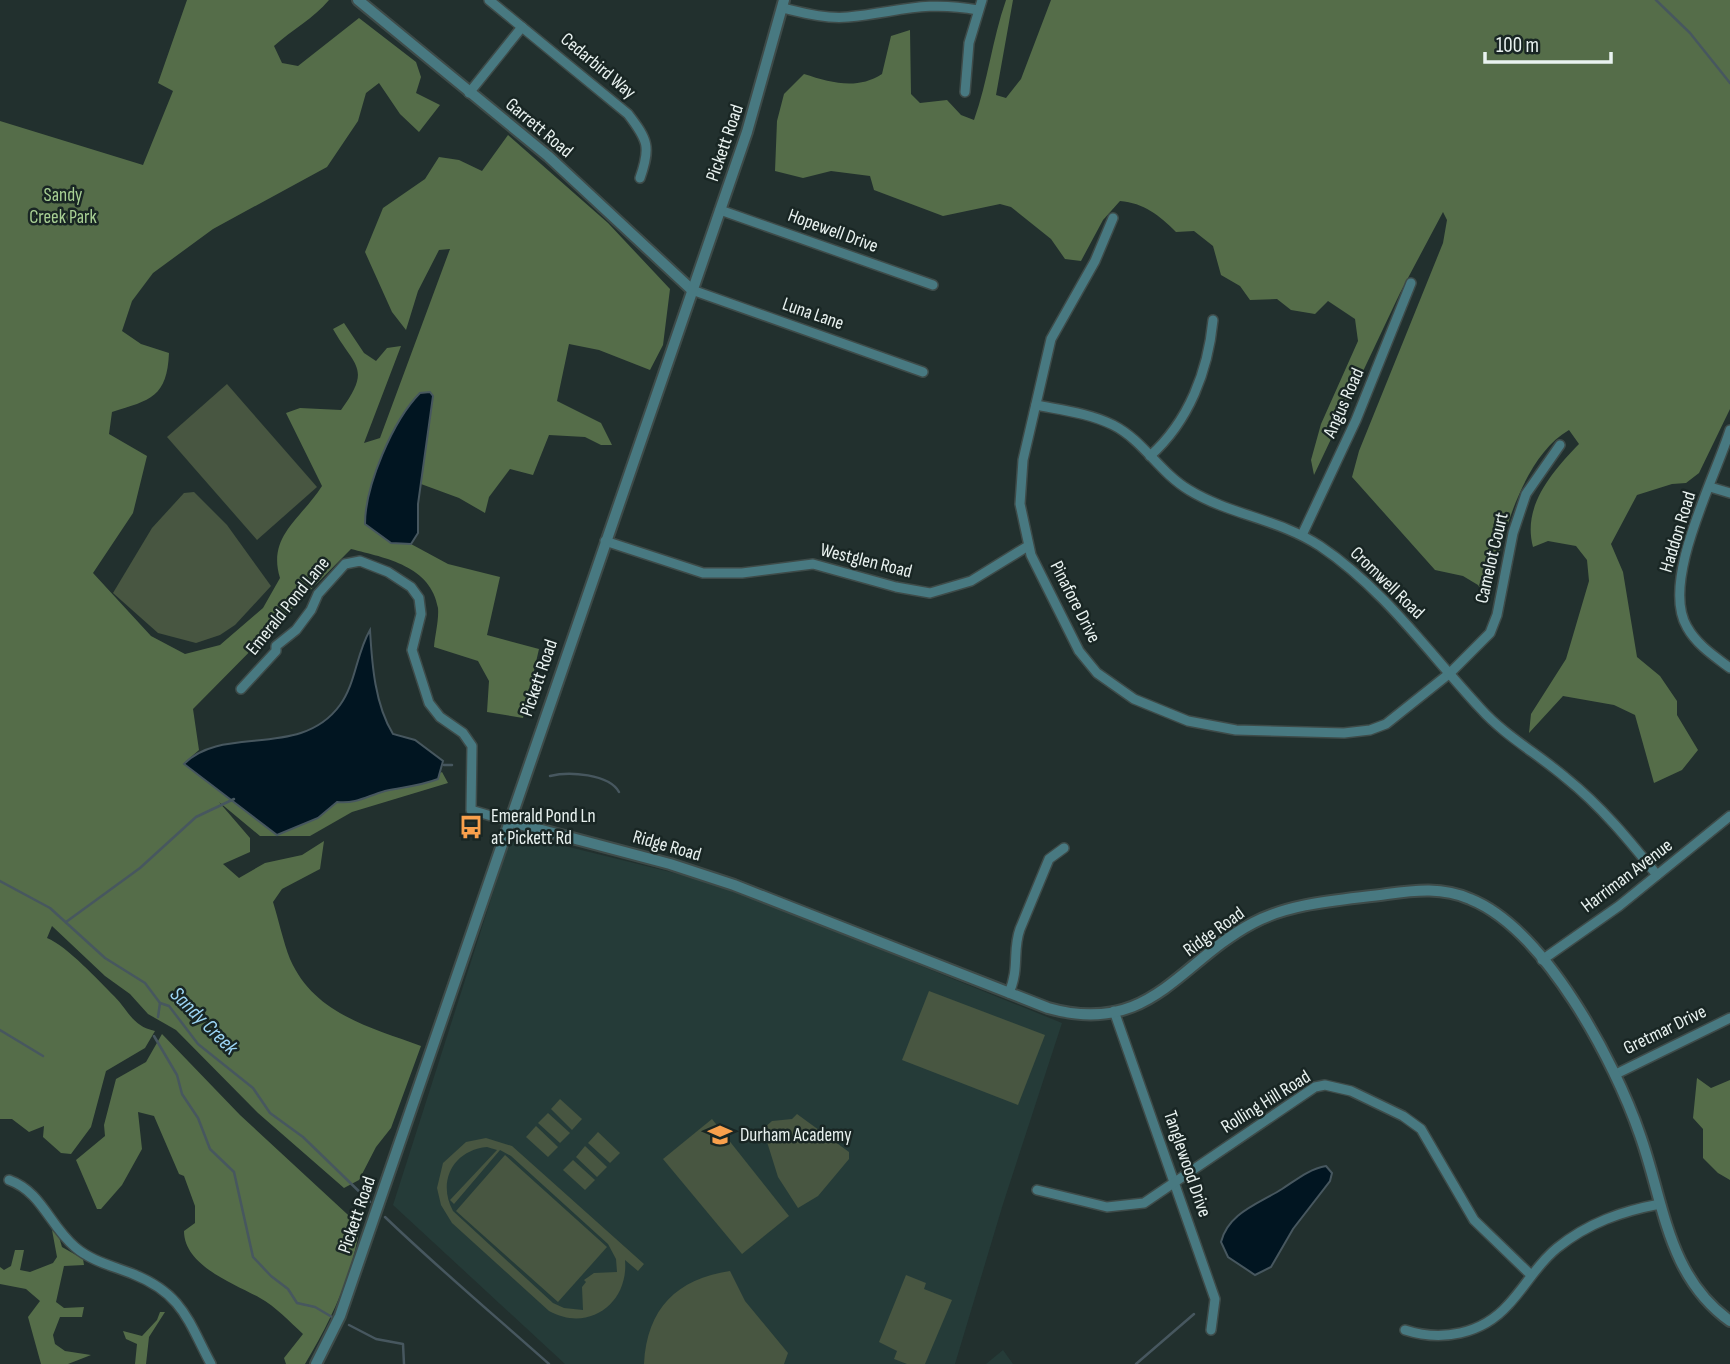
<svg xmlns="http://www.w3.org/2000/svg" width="1730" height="1364" font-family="'Sofia Sans Condensed',sans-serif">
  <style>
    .built { fill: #253b38 }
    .green { fill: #485641; fill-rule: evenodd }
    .forest { fill: #556d49 }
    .water { fill: #011521; stroke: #47575f; stroke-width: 2 }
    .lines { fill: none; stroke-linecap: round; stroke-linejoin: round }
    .stream { stroke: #47575f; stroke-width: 2.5 }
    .minor-casing { stroke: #3e4b49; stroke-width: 12 }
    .tertiary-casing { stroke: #3e4b49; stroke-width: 14 }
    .minor { stroke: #487981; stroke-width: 9 }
    .tertiary { stroke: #487981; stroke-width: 10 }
    .labels { text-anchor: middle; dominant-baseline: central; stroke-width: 5; stroke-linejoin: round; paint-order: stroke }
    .street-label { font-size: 19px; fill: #e9f2f0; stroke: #192624 }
    .park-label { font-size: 19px; fill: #a8d094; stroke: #192624 }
    .poi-label { font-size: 19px; fill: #e9f2f0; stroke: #192624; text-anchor: start }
    .water-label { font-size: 21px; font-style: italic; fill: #9cd5f5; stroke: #192624 }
  </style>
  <rect width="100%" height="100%" fill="#22302e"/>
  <g class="built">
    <path d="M520 835 695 878 783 910 1062 1023 1003 1204 955 1364H565L393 1205 507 849Z"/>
    <path d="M1003 1350 1013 1364H986Z"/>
  </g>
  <g class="green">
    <path d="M227 384 317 487 257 540 167 437Z"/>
    <path d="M194 492 227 525 271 586 235 625 220 635 196 643 158 633 113 593 152 528 184 493Z"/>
    <path d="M929 991 1045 1035 1018 1105 902 1060Z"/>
    <path d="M560 1099 582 1119 572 1130 551 1109Z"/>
    <path d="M548 1113 570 1133 560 1143 538 1123Z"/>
    <path d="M797 1114 849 1152V1159L818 1196 798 1208 778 1177 763 1129 772 1121 792 1119Z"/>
    <path d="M712 1119 789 1216 742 1254 663 1159Z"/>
    <path d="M536 1126 558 1147 548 1157 526 1137Z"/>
    <path d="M598 1132 620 1153 610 1163 588 1143Z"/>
    <path d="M486 1138 512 1146 644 1264 638 1271 625 1260C629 1303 589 1333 549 1311L452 1223 441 1205 437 1188 443 1163 466 1142ZM487 1147 497 1150 450 1200 454 1204 500 1150 511 1156 608 1244 616 1259 617 1272 594 1273 584 1280 586 1282 582 1287 583 1310 564 1308 553 1303 453 1211C437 1182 453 1150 487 1147Z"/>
    <path d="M585 1146 607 1167 597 1177 576 1157Z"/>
    <path d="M505 1155 607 1247 558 1302 456 1211Z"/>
    <path d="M573 1160 595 1180 585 1190 563 1170Z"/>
    <path d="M730 1271 745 1301 788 1353 784 1364H644C647 1308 677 1279 730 1271Z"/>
    <path d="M906 1275 926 1283 924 1289 952 1300 925 1364H907L894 1359 897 1351 879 1342Z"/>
  </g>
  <g class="forest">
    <path d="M187 0H329C313 19 293 29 274 46L282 63 298 66 359 18 416 62 421 77 416 93 440 105 419 132 400 114 379 83 366 93 358 121 327 167 213 229 153 273 132 301 122 331 141 344 169 353C167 397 151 400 112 412L109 434 147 456 133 513 93 573 151 636 185 654 220 645 263 608 280 578C267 536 301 519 322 486L286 413 300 408 341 410C372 367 355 368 333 329L344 323 364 353 376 361 387 348 401 346 364 443 380 438 450 249 439 250 418 291 406 330 392 312 365 252 383 208 425 179 439 157 459 160 482 171 508 135 608 223 670 289 663 345 650 370 599 350 569 344 557 401 601 423 612 445H601L585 437 549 435 533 475 510 469 489 497 485 513 459 498 421 484 433 398 401 544H411L448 564 500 577 487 635 539 649 523 718 487 712 489 681 478 661 434 647C435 635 439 620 438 608 431 566 386 558 351 549L193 709 199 750 184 763 318 818 337 802C357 804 367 796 385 791 410 785 418 785 442 772L448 783 352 812 310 836H260L219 802 250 838V852L223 864 239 878 265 863 302 855 324 841 320 869 282 889 273 902C279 921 283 941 290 959 314 1014 370 1027 421 1046L391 1128 376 1147 359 1180 344 1188 258 1113 176 1030 148 1014 130 994 105 976 52 926 47 938C67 946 99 981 114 996 129 1011 132 1026 155 1031L145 1048 106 1071 91 1127 71 1154 61 1153 43 1137 44 1126 29 1132 12 1119H0V121L143 165 173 91 158 83Z"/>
    <path d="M1006 0H1013L996 95 1006 98 1021 79 1051 0H1730V409L1699 473 1686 483 1672 484 1637 495 1611 544 1623 572 1637 657 1660 676 1677 701V715L1698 750 1682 770 1654 783 1635 715 1614 705 1563 696 1529 733 1531 714 1566 659 1589 581 1587 560 1576 546 1548 541 1533 547C1522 506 1552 472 1579 444L1569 430C1520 458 1498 549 1489 602L1478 585 1463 576 1435 570 1352 477 1359 451 1443 243 1447 220 1443 212 1400 293 1314 475 1311 460 1321 424 1358 341 1355 319 1328 301 1315 314 1291 310 1277 299 1250 300 1240 286 1221 275 1213 246 1194 231 1176 232C1159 215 1144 203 1120 201L1103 220 1081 261 1065 259 1051 239 1011 207 1000 204 943 216 874 190 870 176 831 171 803 178 775 171 777 121 784 94 804 74C832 83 857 90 882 74L891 36 910 30 911 94 920 103 947 100 961 115 974 120C988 81 992 40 1006 0Z"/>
    <path d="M162 1034 240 1115 360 1226C352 1277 331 1320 305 1364H286L284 1358 303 1334C289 1321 276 1307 260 1298 235 1284 184 1266 184 1231L195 1223V1206L184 1176 179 1174 154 1116 138 1112 142 1149 122 1185 101 1209H97L76 1160 105 1136 104 1125 116 1079 146 1062Z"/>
    <path d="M1697 1078 1711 1088 1730 1080V1180L1718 1173 1703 1158V1129L1693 1118Z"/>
    <path d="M52 1230 59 1237 62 1247 83 1259 84 1265 64 1266 56 1302 64 1308 84 1307 82 1317H60L53 1335 55 1344 65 1351 91 1355 68 1364H41L28 1317 40 1301 26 1289 0 1284V1267L4 1270 11 1266 15 1250H24L20 1270 30 1272 53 1263 57 1257Z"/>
    <path d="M160 1312H165L149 1337 146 1364H135L137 1344 126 1339 123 1331 142 1336 157 1320Z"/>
  </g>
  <g class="water">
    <path d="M430 392 433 396 418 504V533L411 544 391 543 365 524C365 486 393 420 420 393Z"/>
    <path d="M370 630C372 665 375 705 393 734L415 740 443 761 438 779C420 786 403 787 385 791 367 796 357 804 337 802L318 818 277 835 184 764C223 724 300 760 340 705 356 683 356 654 370 630Z"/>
    <path d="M1326 1166 1332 1173 1330 1181 1293 1229 1271 1267 1255 1275 1228 1257 1221 1242C1228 1213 1258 1204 1282 1189 1296 1180 1309 1169 1326 1166Z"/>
  </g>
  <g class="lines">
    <g class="stream">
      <path d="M1656 0 1690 33 1730 83"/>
      <path d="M444 765H452"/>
      <path d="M550 776C569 771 609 774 619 792"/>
      <path d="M0 881 50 908 105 958 145 983 160 1003 169 1006 198 1044 253 1088 270 1113 303 1137 370 1202"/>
      <path d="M66 922 140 868 196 817 234 799"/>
      <path d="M158 1017 160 1003"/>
      <path d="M0 1030 43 1056"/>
      <path d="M154 1036 177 1075 182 1094 198 1118 210 1149 234 1172 253 1257 271 1276 288 1289 297 1303 315 1307 332 1317"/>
      <path d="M385 1217C438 1268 494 1315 549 1364"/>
      <path d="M349 1325 376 1339 403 1344 404 1364"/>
      <path d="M1136 1364 1194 1314"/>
    </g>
    <g class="minor-casing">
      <g id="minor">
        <path d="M489 0 628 114C648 140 651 147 640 178"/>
        <path d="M783 8C804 13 826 19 848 17 899 12 924 0 978 10"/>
        <path d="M965 92 969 43 982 0"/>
        <path d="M469 93 522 27"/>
        <path d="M720 210 933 285"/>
        <path d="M1113 218 1095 261 1051 339 1023 460 1020 504 1031 555 1079 651 1097 673 1134 699 1188 721 1236 730 1344 733 1370 730 1386 724 1450 673 1490 633 1497 615 1513 533 1526 494 1560 445"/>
        <path d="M692 290 923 372"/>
        <path d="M1036 405C1061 410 1089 413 1113 425 1143 440 1160 473 1189 490 1230 515 1279 519 1320 546 1384 589 1428 652 1480 708 1505 736 1538 754 1566 778 1601 806 1629 840 1657 875"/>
        <path d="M1730 430C1715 478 1660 582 1687 627 1697 645 1714 656 1730 668"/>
        <path d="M1150 456C1189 421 1208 371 1213 320"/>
        <path d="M1710 487 1730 493"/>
        <path d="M1302 535 1356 420 1411 283"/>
        <path d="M605 541 703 573H742L813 564 896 587 930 593 971 581 1028 546"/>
        <path d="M241 689 276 651V646L296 630 311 610 318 594 345 564 360 561 388 572 411 587 419 598 421 614 412 650 429 703 440 717 463 733 472 746 471 810 508 821"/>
        <path d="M1542 960 1619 906 1730 816"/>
        <path d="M1009 993C1020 967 1012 951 1020 929L1049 859 1064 848"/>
        <path d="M1114 1011 1215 1299 1211 1330"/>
        <path d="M1616 1074 1730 1018"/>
        <path d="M9 1180C42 1192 49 1225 75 1247 91 1261 113 1266 133 1274 183 1294 188 1321 211 1364"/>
        <path d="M1037 1190 1107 1207 1144 1203 1315 1087 1325 1085 1351 1091 1403 1116 1421 1129 1474 1220 1531 1275"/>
        <path d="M1405 1330C1442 1342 1482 1334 1508 1305 1526 1286 1537 1264 1557 1248 1588 1223 1622 1211 1660 1204"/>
      </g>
    </g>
    <g class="tertiary-casing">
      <g id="tertiary">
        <path d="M358 0 548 156 692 290"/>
        <path d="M508 821 670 864 734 885 1048 1008C1150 1037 1179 962 1253 923 1292 902 1344 900 1387 894 1416 890 1443 887 1470 899 1545 929 1615 1062 1640 1135 1664 1202 1667 1276 1730 1321"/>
        <path d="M316 1364 340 1316 747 132 784 0"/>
      </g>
    </g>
    <use href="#minor" class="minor"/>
    <use href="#tertiary" class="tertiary"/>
  </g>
  <defs>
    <g id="bus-bare" transform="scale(1.89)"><path d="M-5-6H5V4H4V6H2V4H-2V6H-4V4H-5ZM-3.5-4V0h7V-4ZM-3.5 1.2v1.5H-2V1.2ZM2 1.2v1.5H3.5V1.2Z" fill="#f9a04c" stroke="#192624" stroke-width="2.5" paint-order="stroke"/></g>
    <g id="school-bare" transform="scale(1.89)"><path d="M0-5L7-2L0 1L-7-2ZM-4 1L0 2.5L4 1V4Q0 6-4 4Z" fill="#f9a04c" stroke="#192624" stroke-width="2.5" paint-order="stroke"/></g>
  </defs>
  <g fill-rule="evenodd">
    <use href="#bus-bare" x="471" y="827"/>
    <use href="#school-bare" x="720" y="1135"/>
  </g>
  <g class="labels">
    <g class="street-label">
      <text transform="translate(598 66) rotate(40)">Cedarbird Way</text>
      <text transform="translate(539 128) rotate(40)">Garrett Road</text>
      <text transform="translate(725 143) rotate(-71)">Pickett Road</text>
      <text transform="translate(833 231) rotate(20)">Hopewell Drive</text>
      <text transform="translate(813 314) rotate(19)">Luna Lane</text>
      <text transform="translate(1344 403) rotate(-66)">Angus Road</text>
      <text transform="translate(1678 532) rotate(-73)">Haddon Road</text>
      <text transform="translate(1492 558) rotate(-77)">Camelot Court</text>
      <text transform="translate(866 561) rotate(14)">Westglen Road</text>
      <text transform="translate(1387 583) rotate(44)">Cromwell Road</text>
      <text transform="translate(1075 602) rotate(63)">Pinafore Drive</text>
      <text transform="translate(288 606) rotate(-51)">Emerald Pond Lane</text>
      <text transform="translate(539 678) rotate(-71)">Pickett Road</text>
      <text transform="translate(667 846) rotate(16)">Ridge Road</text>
      <text transform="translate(1627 876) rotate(-37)">Harriman Avenue</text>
      <text transform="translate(1214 932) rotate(-36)">Ridge Road</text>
      <text transform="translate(1665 1030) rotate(-26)">Gretmar Drive</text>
      <text transform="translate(1266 1102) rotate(-32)">Rolling Hill Road</text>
      <text transform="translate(1187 1164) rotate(71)">Tanglewood Drive</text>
      <text transform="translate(357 1215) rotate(-71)">Pickett Road</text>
    </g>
    <g class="park-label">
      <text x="63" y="195">Sandy<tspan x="63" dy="22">Creek Park</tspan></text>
    </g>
    <g class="poi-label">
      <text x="491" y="816">Emerald Pond Ln<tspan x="491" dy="22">at Pickett Rd</tspan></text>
      <text x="740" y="1135">Durham Academy</text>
    </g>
    <g class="water-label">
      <text transform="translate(204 1021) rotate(45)">Sandy Creek</text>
    </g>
  </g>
  <path d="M1485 52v10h126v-10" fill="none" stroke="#e9f2f0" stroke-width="3.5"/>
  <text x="1496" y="52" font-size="21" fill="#e9f2f0" stroke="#192624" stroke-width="5" paint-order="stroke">100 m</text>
</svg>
